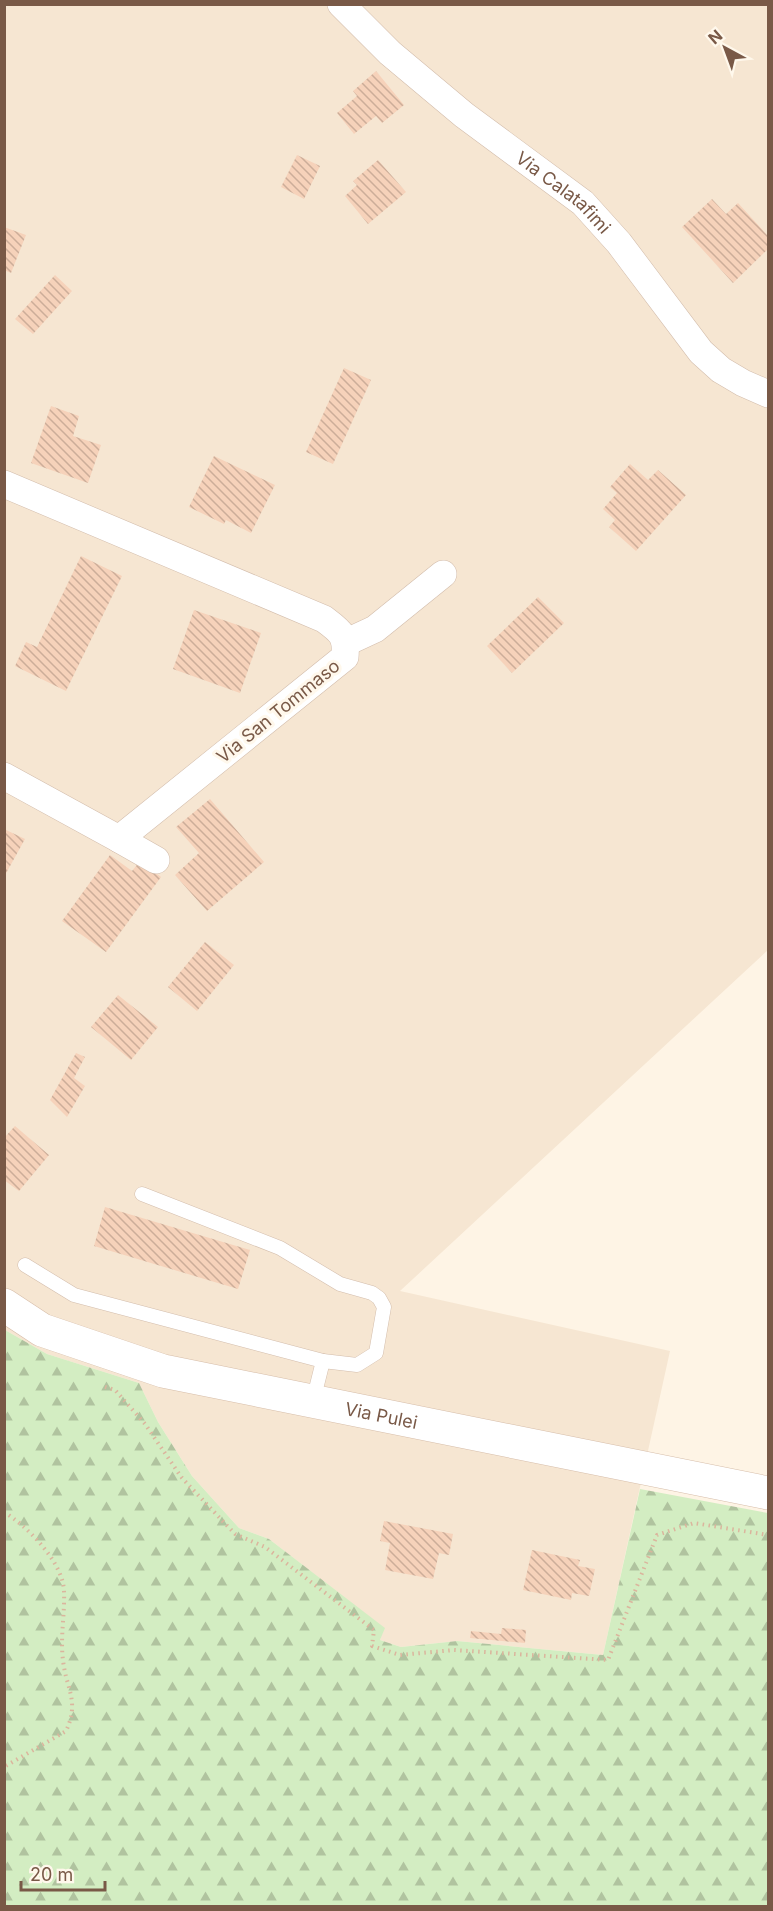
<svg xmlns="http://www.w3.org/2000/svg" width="773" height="1911" font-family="Inter,sans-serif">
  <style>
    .residential { fill: #f6e6d2 }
    .forest { fill: url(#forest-firs) }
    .building { fill: url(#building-back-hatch) }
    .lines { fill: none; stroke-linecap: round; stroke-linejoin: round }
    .lane-casing { stroke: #d3bdac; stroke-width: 15 }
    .street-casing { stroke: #d3bdac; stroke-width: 28 }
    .secondary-casing { stroke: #d6bda9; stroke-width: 34 }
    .path { stroke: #dbb59d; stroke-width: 4; stroke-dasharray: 1.5 4.5; stroke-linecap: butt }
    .lane { stroke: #fff; stroke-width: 14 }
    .street { stroke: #fff; stroke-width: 27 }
    .secondary { stroke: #fff; stroke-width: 33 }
    .labels { text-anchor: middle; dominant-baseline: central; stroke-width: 6; stroke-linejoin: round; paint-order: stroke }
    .street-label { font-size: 18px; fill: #795947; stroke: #fff8ec }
  </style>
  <defs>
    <pattern id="forest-firs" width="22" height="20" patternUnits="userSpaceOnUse" patternTransform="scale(1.5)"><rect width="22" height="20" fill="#d3edc2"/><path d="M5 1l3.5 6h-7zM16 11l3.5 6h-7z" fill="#b0c39f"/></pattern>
    <pattern id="building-back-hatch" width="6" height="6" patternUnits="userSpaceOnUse" patternTransform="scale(1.5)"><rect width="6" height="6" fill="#f6d2ba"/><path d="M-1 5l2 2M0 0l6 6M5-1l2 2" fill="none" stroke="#ccad99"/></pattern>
  </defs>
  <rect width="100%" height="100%" fill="#fef4e5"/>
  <path class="residential" d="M5 5H768V950L400 1291 670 1351 603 1655 457 1641 401 1647 380 1640 384 1628 269 1539 239 1528 192 1476 158 1422 139 1383 47 1354 5 1330Z"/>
  <path class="forest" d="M5 1330 47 1354 139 1383 158 1422 192 1476 239 1528 269 1539 385 1628 380 1640 401 1647 457 1641 603 1655 640 1489 768 1513V1906H5Z"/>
  <g class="building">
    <path d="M376 71 404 105 382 123 376 116 354 134 337 113 357 96 353 91Z"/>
    <path d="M297 155 320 166 304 199 281 187Z"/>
    <path d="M378 160 406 192 368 224 345 196 357 185 353 181Z"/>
    <path d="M712 199 726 214 738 203 768 236V249L733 283 682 227Z"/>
    <path d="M4 227 26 235 11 273 4 270Z"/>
    <path d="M55 275 72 291 33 334 15 319Z"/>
    <path d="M344 368 371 380 333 464 306 452Z"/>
    <path d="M51 406 79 416 73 436 101 445 88 483 31 463Z"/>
    <path d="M214 456 275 485 251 533 226 520 224 524 189 507Z"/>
    <path d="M630 464 648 480 658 470 686 495 636 551 609 527 615 520 603 509 617 493 610 487Z"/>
    <path d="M81 556 122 576 66 691 15 666 26 642 37 647Z"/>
    <path d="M538 597 564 623 512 673 487 646Z"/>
    <path d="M194 610 261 633 240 693 173 669Z"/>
    <path d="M210 799 264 862 207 911 175 875 199 853 176 827Z"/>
    <path d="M4 829 25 839 4 877Z"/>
    <path d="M110 855 132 871 140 861 161 877 106 952 62 921Z"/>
    <path d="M205 942 234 965 197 1011 168 987Z"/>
    <path d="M118 995 158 1027 131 1060 91 1027Z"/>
    <path d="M76 1053 85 1057 74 1078 85 1086 67 1117 50 1100Z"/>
    <path d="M15 1126 49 1155 19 1191 4 1180V1138Z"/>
    <path d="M105 1207 250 1250 238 1289 94 1246Z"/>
    <path d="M384 1521 453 1534 449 1555 439 1553 433 1579 385 1570 390 1543 380 1541Z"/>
    <path d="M532 1550 580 1560 578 1566 595 1569 589 1596 572 1593 571 1600 523 1590Z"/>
    <path d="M502 1628 526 1630 525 1643 470 1638 471 1631 501 1634Z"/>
  </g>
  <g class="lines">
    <g class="lane-casing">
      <g id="lane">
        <path d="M142 1194 280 1248 340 1284 372 1293 379 1298 384 1307 376 1353 357 1365 323 1361"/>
        <path d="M25 1265 74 1295 323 1361 313 1401"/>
      </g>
    </g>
    <g class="street-casing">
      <g id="street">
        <path id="s1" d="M341 4 390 53 464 115 583 203 619 243 701 352 721 370 743 383 768 394"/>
        <path d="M4 484 324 619C340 631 347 635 345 657L119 839 4 776"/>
        <path d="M347 642 375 629 443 574"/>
        <path d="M119 839 156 860"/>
      </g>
    </g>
    <g class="secondary-casing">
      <g id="secondary">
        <path id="s2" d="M4 1305 42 1330 163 1371 768 1493"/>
      </g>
    </g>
    <g class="path">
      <path d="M105 1387 115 1390 145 1424 182 1478 235 1534 265 1547 374 1630 372 1646 400 1655 454 1650 608 1660 657 1535 694 1523 768 1535"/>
      <path d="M4 1512C27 1526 63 1562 64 1591 65 1614 60 1637 63 1660 66 1689 80 1701 66 1731L4 1767"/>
    </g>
    <use href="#lane" class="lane"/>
    <use href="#street" class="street"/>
    <use href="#secondary" class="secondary"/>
  </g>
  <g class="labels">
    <g class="street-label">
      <text stroke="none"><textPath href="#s1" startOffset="292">Via Calatafimi</textPath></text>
      <text transform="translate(278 711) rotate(-39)">Via San Tommaso</text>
      <text stroke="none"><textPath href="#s2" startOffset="396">Via Pulei</textPath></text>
    </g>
  </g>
  <rect width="773" height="1911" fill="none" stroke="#795947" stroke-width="12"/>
  <g transform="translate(725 48) rotate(319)" stroke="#fff8ec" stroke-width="4.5" paint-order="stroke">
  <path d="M0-4.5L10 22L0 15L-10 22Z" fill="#795947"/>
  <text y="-9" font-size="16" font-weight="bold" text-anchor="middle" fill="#795947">N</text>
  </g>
  <path d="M21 1881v9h84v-9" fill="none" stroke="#795947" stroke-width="3"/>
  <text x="30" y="1881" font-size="18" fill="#795947" stroke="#fff8ec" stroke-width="4.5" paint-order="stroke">20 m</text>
</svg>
